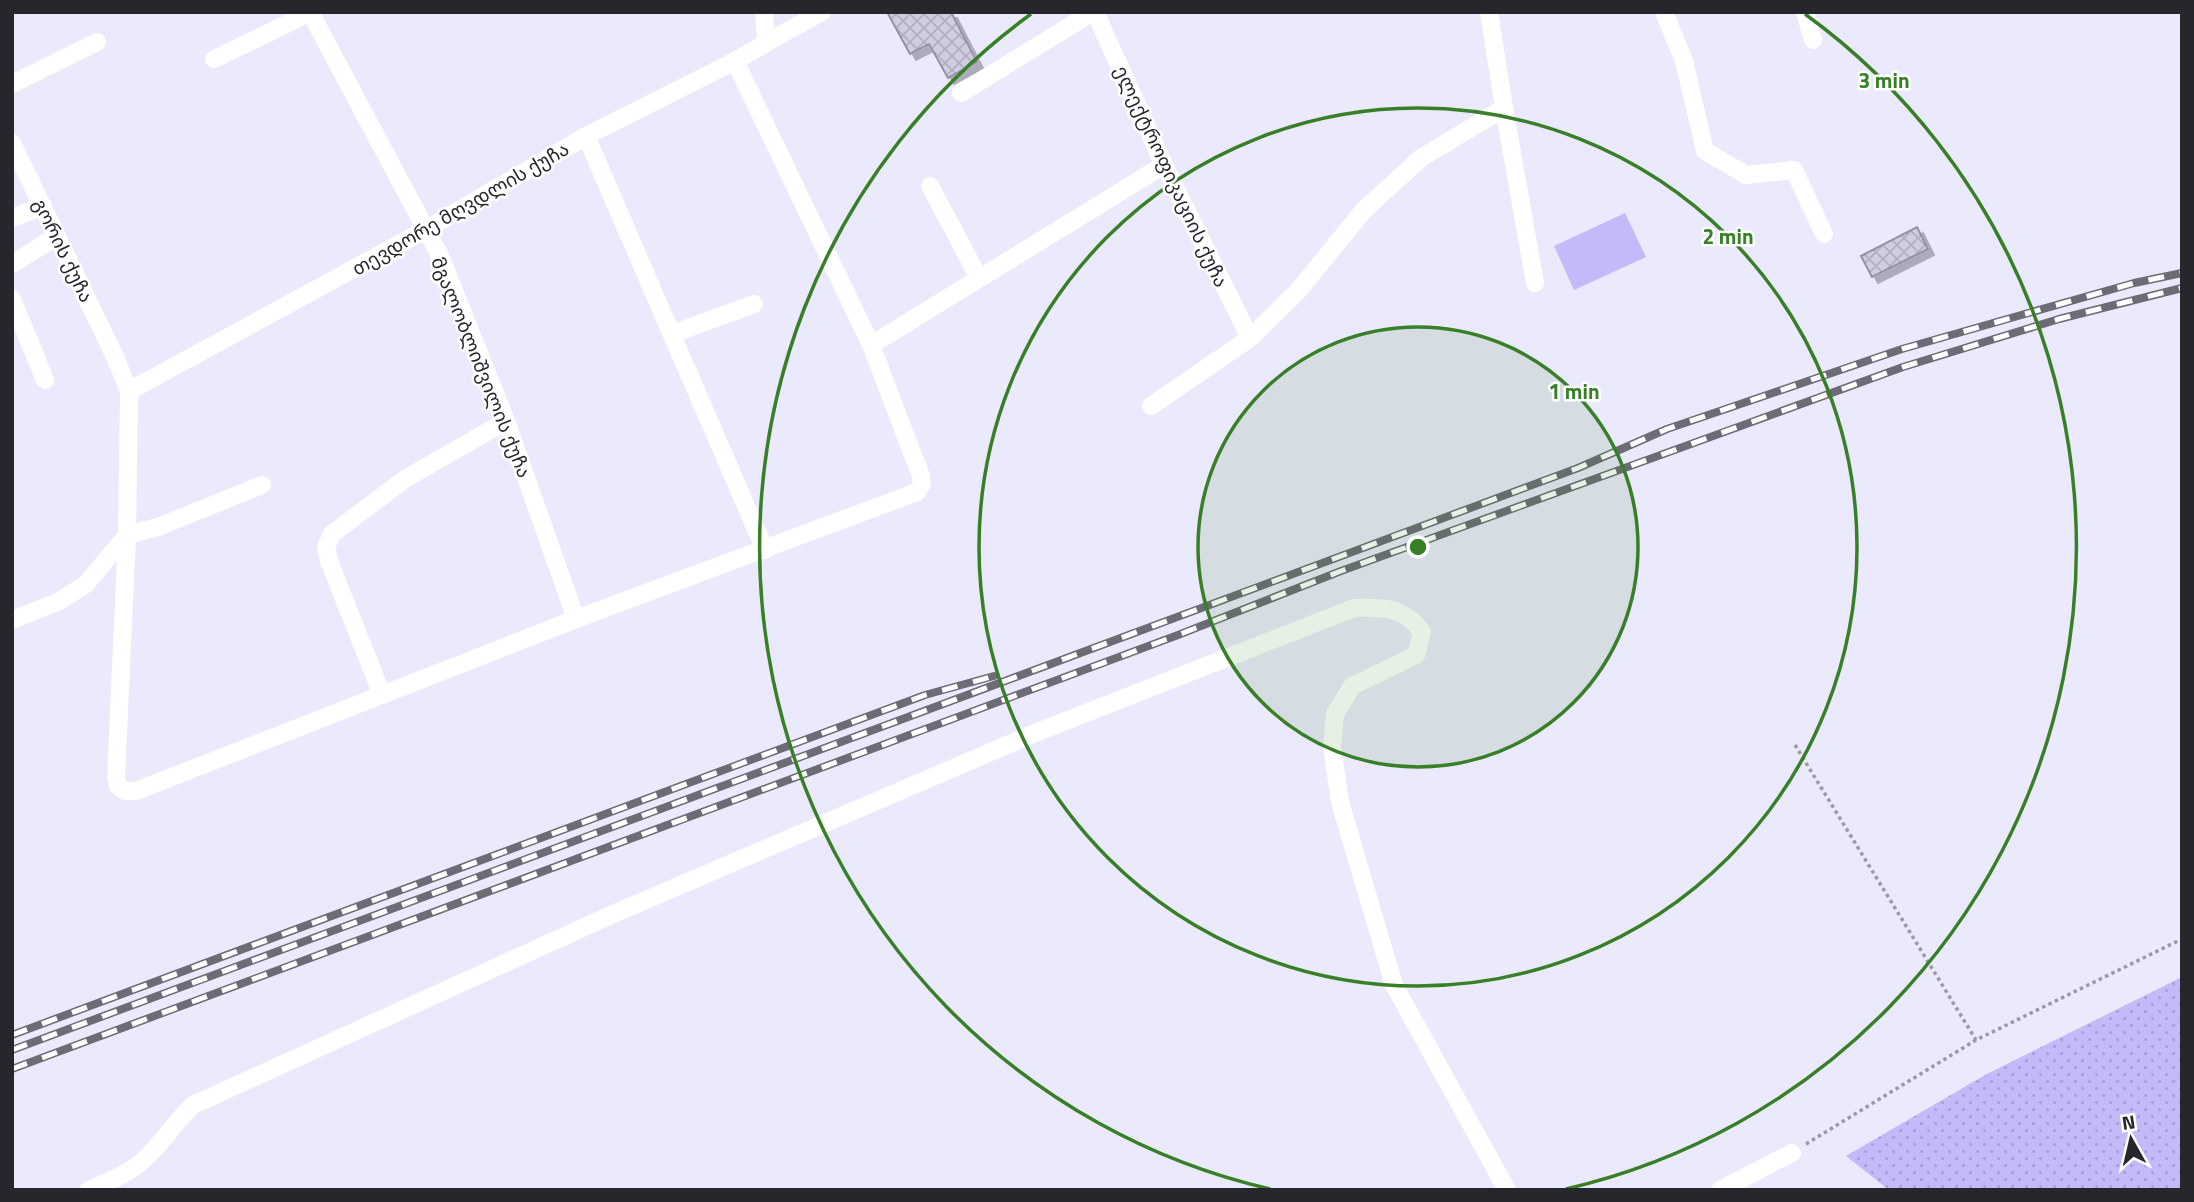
<svg xmlns="http://www.w3.org/2000/svg" width="2194" height="1202" font-family="'Titillium Web','Noto Sans Georgian',sans-serif">
  <style>
    .green { fill: url(#green-dots) }
    .pitch { fill: #c3bafa }
    .building { fill: url(#building-cross-hatch); stroke: #9391a3; stroke-width: 2; filter: url(#shadow) }
    .lines { fill: none; stroke-linecap: round; stroke-linejoin: round }
    .path { stroke: #9a99a7; stroke-width: 3.5; stroke-dasharray: 3.5 3.5; stroke-linecap: butt }
    .minor { stroke: #fff; stroke-width: 18 }
    .rail-casing { stroke: #6c6b76; stroke-width: 8 }
    .rail { stroke: #fff; stroke-width: 5; stroke-dasharray: 16; stroke-linecap: butt }
    .ring { fill: none; stroke: #388027; stroke-width: 3.5 }
    .labels { text-anchor: middle; dominant-baseline: central; stroke-width: 5; stroke-linejoin: round; paint-order: stroke }
    .street-label { font-size: 19px; fill: #26262d; stroke: #fff }
    .centre { fill: #388027; stroke: #fff; stroke-width: 3.5 }
    .ring-label { font-size: 21px; text-anchor: middle; font-weight: bold; fill: #388027; stroke: #fff; stroke-width: 5; stroke-linejoin: round; paint-order: stroke }
  </style>
  <defs>
    <pattern id="green-dots" width="8" height="8" patternUnits="userSpaceOnUse" patternTransform="scale(1.75)"><rect width="8" height="8" fill="#c3bafa"/><path d="M2 2h.1M6 6h.1" fill="none" stroke="#a7a0d7" stroke-width="1.8" stroke-linecap="round"/></pattern>
    <pattern id="building-cross-hatch" width="8" height="8" patternUnits="userSpaceOnUse" patternTransform="scale(1.75)"><rect width="8" height="8" fill="#cfcde0"/><path d="M0 0l8 8M0 8l8-8" fill="none" stroke="#b2b0c0"/></pattern>
    <filter id="shadow"><feDropShadow dx="6" dy="6" stdDeviation="0" flood-color="#0004"/></filter>
  </defs>
  <rect width="100%" height="100%" fill="#ebe9fc"/>
  <path class="green" d="M2182 977V1190H1889L1846 1156 1985 1075Z"/>
  <path class="pitch" d="M1625 213 1646 257 1574 290 1554 246Z"/>
  <g class="building">
    <path d="M887 12H951L977 62 948 78 929 44 910 54Z"/>
    <path d="M1917 227 1928 249 1872 277 1861 256Z"/>
  </g>
  <g class="lines">
    <g class="path">
      <path d="M1795 745 1976 1040"/>
      <path d="M1806 1144 1976 1040 2182 939"/>
    </g>
    <g class="minor">
      <path d="M310 12 440 256 506 421 576 619"/>
      <path d="M1095 12 1164 165 1250 338"/>
      <path d="M1489 12 1504 108 1535 283"/>
      <path d="M1664 12 1684 61 1705 151 1746 175 1794 170 1824 234"/>
      <path d="M1805 12 1813 40"/>
      <path d="M766 43 822 12"/>
      <path d="M214 59 297 19 306 12"/>
      <path d="M12 84 97 42"/>
      <path d="M961 93 1093 12"/>
      <path d="M586 136 765 550"/>
      <path d="M12 143 115 357 129 391 127 535 116 778 118 786 125 791H136L576 619 917 492 922 484 921 476 871 345 735 61"/>
      <path d="M930 186 979 278"/>
      <path d="M12 218 43 206"/>
      <path d="M12 264 57 236"/>
      <path d="M12 299 45 380"/>
      <path d="M672 334 754 304"/>
      <path d="M871 345 1164 165"/>
      <path d="M129 391 425 230 586 136 735 61 766 43 764 12"/>
      <path d="M1151 406 1250 338 1298 291 1364 210 1421 158 1504 108"/>
      <path d="M127 535 158 527 262 485"/>
      <path d="M12 620 60 601 86 584 127 535"/>
      <path d="M382 695 329 561 326 547 332 534 405 479 506 421"/>
      <path d="M89 1190C110 1181 132 1172 148 1156 164 1140 176 1121 193 1105L611 915 1035 733 1354 608C1383 607 1404 607 1422 632L1416 655 1352 686 1335 714 1332 747 1340 802 1394 985 1507 1190"/>
      <path d="M1720 1190 1792 1153"/>
    </g>
    <g class="rail-casing">
      <g id="rail">
        <path d="M12 1035 925 695 994 676"/>
        <path d="M12 1050 1578 468 1667 429 1902 349 2134 283 2182 273"/>
        <path d="M12 1069 1178 635 1341 571 1903 367 2059 319 2182 288"/>
      </g>
    </g>
    <use href="#rail" class="rail"/>
  </g>
  <circle cx="1418" cy="547" r="220" fill="#388027" fill-opacity=".12"/>
  <g class="ring">
    <circle cx="1418" cy="547" r="220"/>
    <circle cx="1418" cy="547" r="439"/>
    <path d="M1270 1189A659 659 0 0 1 1031 14M1805 14A659 659 0 0 1 1566 1189"/>
  </g>
  <g class="labels">
    <g class="street-label">
      <text transform="translate(1172 176) rotate(65)">ელექტროფიკაციის ქუჩა</text>
      <text transform="translate(460 208) rotate(-30)">თევდორე მღვდლის ქუჩა</text>
      <text transform="translate(64 250) rotate(64)">გორის ქუჩა</text>
      <text transform="translate(482 367) rotate(68)">მგალობლიშვილის ქუჩა</text>
    </g>
  </g>
  <circle cx="1418" cy="547" r="10" class="centre"/>
  <g class="ring-label">
    <text x="1884" y="88">3 min</text>
    <text x="1728" y="244">2 min</text>
    <text x="1574" y="399">1 min</text>
  </g>
  <rect width="2194" height="1202" fill="none" stroke="#26262d" stroke-width="28"/>
  <g transform="translate(2131 1139) rotate(352)" stroke="#ffffff" stroke-width="5" paint-order="stroke">
  <path d="M0-5L12 26L0 18L-12 26Z" fill="#26262d"/>
  <text y="-10" font-size="19" font-weight="bold" text-anchor="middle" fill="#26262d">N</text>
  </g>
</svg>
